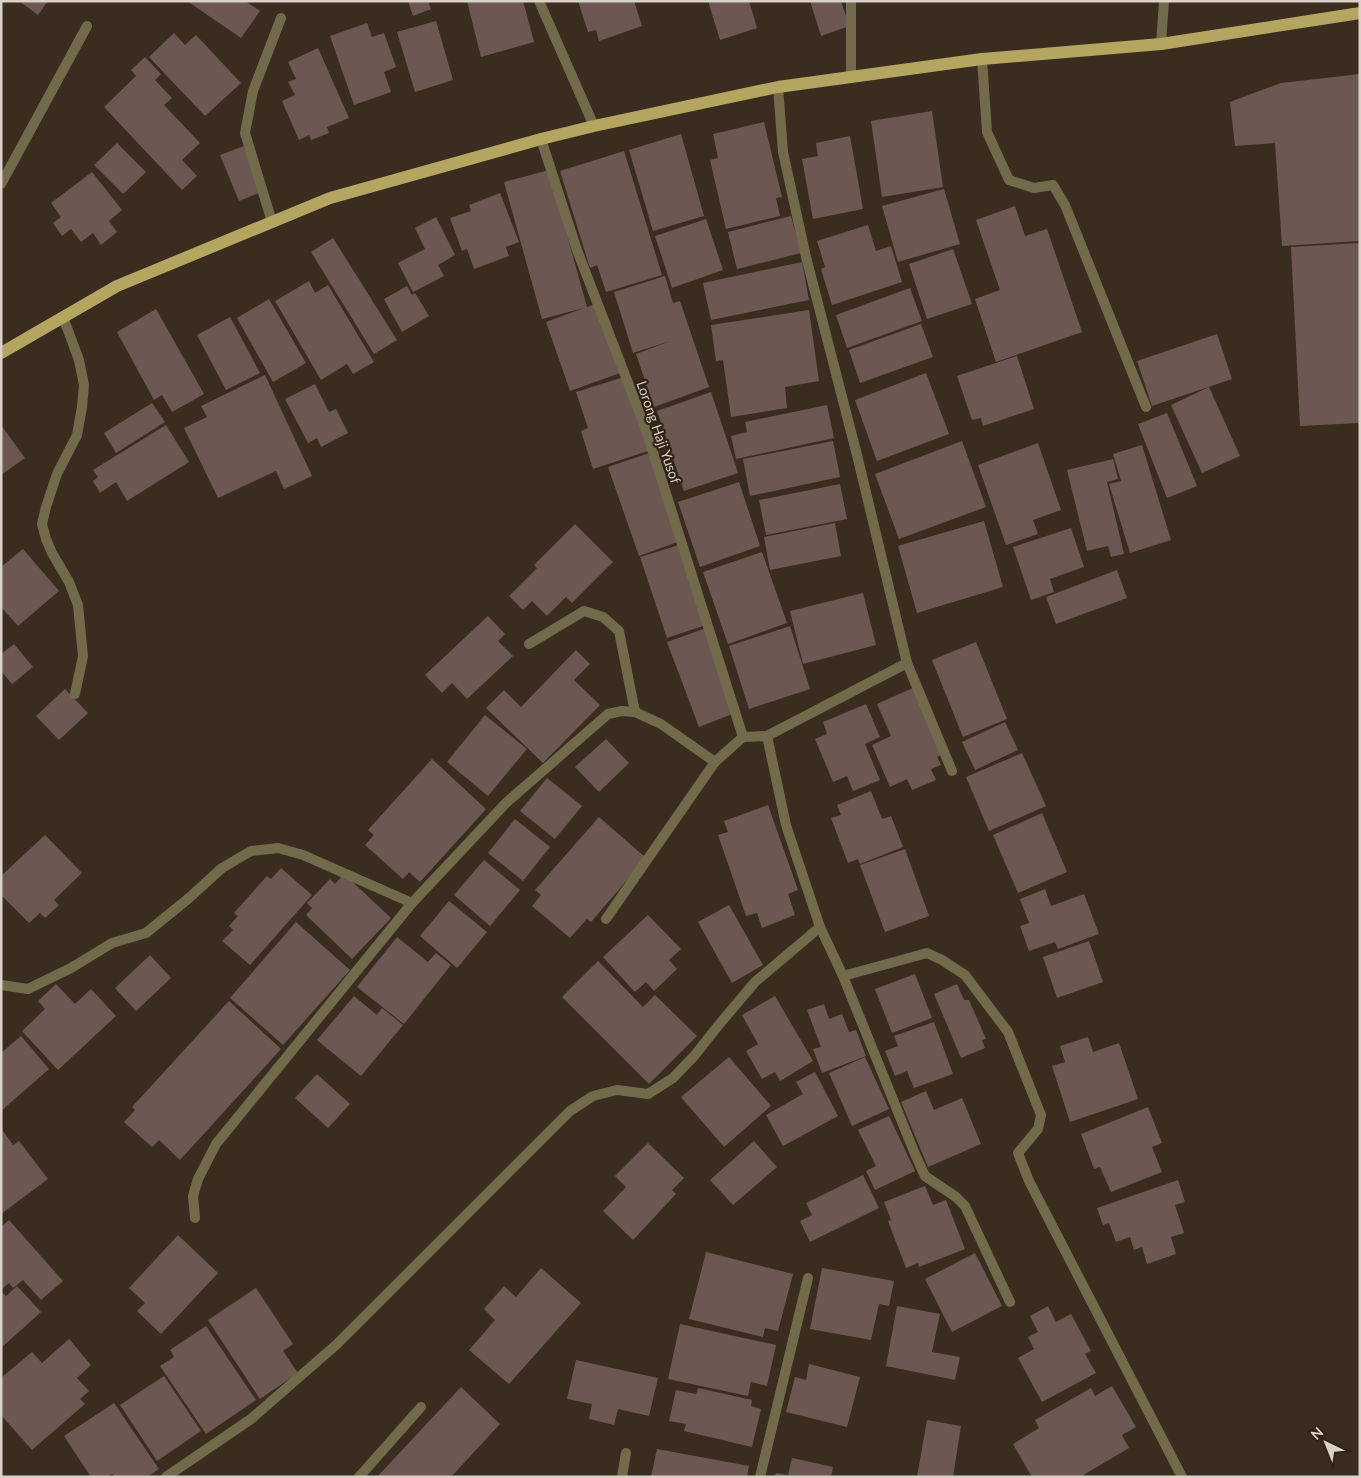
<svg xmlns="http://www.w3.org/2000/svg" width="1361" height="1478" font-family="Lato,sans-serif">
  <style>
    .building { fill: #6d5752 }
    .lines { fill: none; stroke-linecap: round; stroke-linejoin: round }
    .service { stroke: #726b4b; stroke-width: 10 }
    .minor { stroke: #726b4b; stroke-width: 10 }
    .primary { stroke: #b4a660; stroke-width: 12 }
    .labels { text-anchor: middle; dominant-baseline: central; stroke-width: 4.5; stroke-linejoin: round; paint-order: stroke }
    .street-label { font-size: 14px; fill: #dad2c9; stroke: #302316 }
  </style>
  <rect width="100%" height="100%" fill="#3a2d20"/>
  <g class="building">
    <path d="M19 1H48L38 15Z"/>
    <path d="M187 1H245L260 11 241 38Z"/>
    <path d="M408 1H428L431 9 413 16Z"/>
    <path d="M467 1H523L534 42 481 57Z"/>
    <path d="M578 1H634L642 26 599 41 596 30 588 32Z"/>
    <path d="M708 1H749L757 28 720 40Z"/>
    <path d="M810 1H841L849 26 821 36Z"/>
    <path d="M436 21 453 80 415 92 397 32Z"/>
    <path d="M367 23 372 37 384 33 396 67 384 72 391 92 354 105 330 36Z"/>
    <path d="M174 33 185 45 196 35 241 83 205 116 149 57Z"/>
    <path d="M318 48 349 118 327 127 329 133 311 140 309 135 299 140 282 101 295 95 288 82 296 79 288 62Z"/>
    <path d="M145 57 161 74 155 80 172 98 164 105 200 143 182 160 197 176 182 190 104 107 136 76 131 70Z"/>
    <path d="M1360 74V241L1282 246 1275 143 1235 146 1230 102 1281 83Z"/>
    <path d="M932 111 943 187 882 197 871 121Z"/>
    <path d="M764 122 782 197 776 198 780 216 726 229 710 160 718 158 713 134Z"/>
    <path d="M681 134 704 216 653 231 629 150Z"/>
    <path d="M850 136 863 209 813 219 802 159 818 156 816 143Z"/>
    <path d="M117 143 146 172 123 194 94 165Z"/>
    <path d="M244 146 262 192 239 201 220 155Z"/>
    <path d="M624 151 662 275 606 292 597 265 590 268 560 171Z"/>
    <path d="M549 170 587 307 598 303 623 372 570 391 546 322 584 308 542 319 504 182Z"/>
    <path d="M92 172 122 210 109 221 117 232 101 245 93 233 81 242 71 229 62 236 53 223 61 217 51 203Z"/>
    <path d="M944 189 960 244 898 262 882 206Z"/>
    <path d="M500 193 519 242 506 247 509 256 474 269 467 249 462 251 450 218 471 211 469 205Z"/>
    <path d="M1015 206 1025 236 1047 229 1082 332 996 362 975 299 1000 290 976 220Z"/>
    <path d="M791 216 801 253 737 269 728 232Z"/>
    <path d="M436 217 455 255 438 265 444 276 413 292 398 263 425 249 415 228Z"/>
    <path d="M706 219 723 270 672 288 655 236Z"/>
    <path d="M868 225 876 251 891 246 902 282 832 305 821 269 825 267 817 241Z"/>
    <path d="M333 238 397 340 374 354 311 252Z"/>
    <path d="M1360 243V423L1300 426 1291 247Z"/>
    <path d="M953 249 972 304 927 319 909 264Z"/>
    <path d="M802 262 809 300 711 320 703 283Z"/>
    <path d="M665 276 673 303 680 301 709 387 654 407 636 354 670 341 633 353 614 292Z"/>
    <path d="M309 281 315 293 328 285 374 362 353 374 347 364 321 380 275 301Z"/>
    <path d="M407 286 412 295 415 293 429 316 402 332 384 299Z"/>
    <path d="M910 288 922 321 847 348 836 315Z"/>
    <path d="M269 299 306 363 273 382 237 318Z"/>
    <path d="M156 309 204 394 172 412 162 395 154 400 117 332Z"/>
    <path d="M809 310 819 381 785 387 787 408 731 417 723 360 716 361 711 325Z"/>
    <path d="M230 317 260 373 226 390 197 335Z"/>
    <path d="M921 324 933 357 860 383 849 350Z"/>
    <path d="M1217 334 1232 379 1152 406 1137 361Z"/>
    <path d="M1017 356 1034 409 983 426 981 418 972 420 957 376Z"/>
    <path d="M926 373 949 434 877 461 855 400Z"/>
    <path d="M265 375 312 476 284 489 276 471 218 498 184 428 207 417 201 406Z"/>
    <path d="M627 376 651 450 593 469 581 431 588 428 576 392Z"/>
    <path d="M315 384 329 412 336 409 348 433 321 447 317 438 308 443 285 399Z"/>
    <path d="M1209 387 1240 456 1202 473 1171 405Z"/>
    <path d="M711 392 738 473 684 491 657 411Z"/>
    <path d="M152 403 165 422 116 453 104 433Z"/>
    <path d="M827 405 834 438 736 459 731 436 747 432 745 422Z"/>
    <path d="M1167 413 1197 486 1167 498 1138 424Z"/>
    <path d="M1 425 25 458 1 475Z"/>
    <path d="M166 425 189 462 127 501 116 482 100 493 93 481 98 477 93 470Z"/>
    <path d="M833 441 840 477 750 496 743 459Z"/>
    <path d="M962 441 986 507 899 539 875 474Z"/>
    <path d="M1038 443 1061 510 1033 520 1038 534 1006 545 978 465Z"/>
    <path d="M1142 445 1171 540 1130 553 1109 484 1121 481 1113 454Z"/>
    <path d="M652 452 683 540 639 556 608 467Z"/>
    <path d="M1113 459 1118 479 1107 482 1124 554 1111 557 1108 546 1087 551 1067 470Z"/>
    <path d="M739 482 760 546 700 567 678 502Z"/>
    <path d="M840 484 847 519 766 535 759 500Z"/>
    <path d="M984 521 1003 587 917 613 898 546Z"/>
    <path d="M835 523 841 556 770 570 764 537Z"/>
    <path d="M575 524 613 562 572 603 566 597 547 616 532 601 523 610 509 596 537 568 534 565Z"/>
    <path d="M1071 528 1084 567 1050 579 1054 592 1031 600 1013 547Z"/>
    <path d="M682 544 709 624 667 638 640 557Z"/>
    <path d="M23 549 59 591 18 626 1 607V567Z"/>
    <path d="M762 552 787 623 728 644 703 572Z"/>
    <path d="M1117 570 1127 598 1056 624 1046 597Z"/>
    <path d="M863 593 876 645 803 664 790 611Z"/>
    <path d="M488 616 505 634 498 641 513 656 467 699 452 683 442 693 425 675Z"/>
    <path d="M790 626 810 689 749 709 729 646Z"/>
    <path d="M709 627 740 711 699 727 667 642Z"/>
    <path d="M976 642 1007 719 963 737 932 660Z"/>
    <path d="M14 644 33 667 12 684 1 671V654Z"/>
    <path d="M576 650 590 664 574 680 600 705 543 763 486 708 504 690 521 707Z"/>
    <path d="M915 687 944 753 937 757 941 765 931 769 936 780 912 790 907 779 890 787 872 745 891 736 877 704Z"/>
    <path d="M65 689 88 713 59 740 36 716Z"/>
    <path d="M866 704 880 737 865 744 880 780 853 791 847 776 833 782 815 739 827 734 823 722Z"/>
    <path d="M485 715 527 749 488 796 447 762Z"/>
    <path d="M1005 722 1018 750 975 770 962 742Z"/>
    <path d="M606 739 629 763 599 792 575 767Z"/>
    <path d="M1022 753 1046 806 989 831 966 777Z"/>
    <path d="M432 759 486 809 420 882 409 872 403 879 365 845 374 835 368 830Z"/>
    <path d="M547 778 582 806 555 839 520 811Z"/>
    <path d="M871 791 882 819 891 816 903 847 860 864 858 859 848 863 831 818 841 815 837 805Z"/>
    <path d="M768 805 798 890 788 894 795 915 762 928 757 913 746 916 718 835 728 832 724 821Z"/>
    <path d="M1042 813 1067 872 1018 893 993 835Z"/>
    <path d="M599 817 646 858 591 922 587 919 570 938 532 906 541 895 535 890Z"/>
    <path d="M515 819 550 847 523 881 488 853Z"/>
    <path d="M45 835 82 873 54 900 59 905 45 918 40 913 29 923 1 895V876Z"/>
    <path d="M905 849 929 916 885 932 860 865Z"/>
    <path d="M484 860 520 890 490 926 454 895Z"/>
    <path d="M281 868 312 895 250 965 222 941 233 930 229 926 238 916 234 913 267 876 271 879Z"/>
    <path d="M344 874 391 918 352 959 306 915 312 908 307 903 330 879 335 884Z"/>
    <path d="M1045 889 1051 906 1084 894 1099 934 1058 949 1055 942 1029 951 1020 926 1029 923 1020 899Z"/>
    <path d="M449 901 487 932 457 968 420 936Z"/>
    <path d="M729 905 763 965 732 983 698 922Z"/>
    <path d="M648 915 681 949 669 960 677 969 654 991 646 982 635 992 603 957Z"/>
    <path d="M296 922 350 970 283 1045 230 998Z"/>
    <path d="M397 937 428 962 436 953 451 965 404 1024 357 987Z"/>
    <path d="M1089 941 1103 982 1057 998 1043 957Z"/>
    <path d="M150 955 171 978 136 1011 115 988Z"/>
    <path d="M598 961 643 1007 655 995 697 1036 649 1084 562 997Z"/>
    <path d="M915 974 932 1018 892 1033 875 989Z"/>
    <path d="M56 984 75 1004 91 989 116 1016 58 1070 22 1031 45 1009 38 1001Z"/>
    <path d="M957 984 964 1000H969L986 1039 982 1040 985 1048 961 1058 934 994Z"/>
    <path d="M354 996 377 1015 382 1008 403 1025 361 1076 317 1040Z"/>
    <path d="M775 996 813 1061 780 1081 775 1072 762 1079 746 1051 758 1044 742 1015Z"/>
    <path d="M229 1001 281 1049 180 1160 159 1140 152 1147 124 1122 135 1110 132 1107Z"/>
    <path d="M824 1004 829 1019 842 1014 849 1032 856 1030 866 1056 822 1073 813 1049 821 1047 807 1010Z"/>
    <path d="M934 1022 953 1074 914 1088 907 1071 895 1076 885 1051 898 1046 894 1036Z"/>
    <path d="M21 1036 49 1069 1 1111V1053Z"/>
    <path d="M1088 1037 1093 1052 1119 1043 1138 1099 1070 1122 1052 1066 1065 1062 1060 1046Z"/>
    <path d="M729 1057 771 1106 724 1147 681 1097Z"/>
    <path d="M865 1057 889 1109 852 1126 829 1073Z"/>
    <path d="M815 1072 838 1116 783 1146 766 1115 803 1094 796 1082Z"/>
    <path d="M317 1074 350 1104 328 1128 295 1098Z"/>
    <path d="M926 1091 934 1110 962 1098 981 1144 928 1167 901 1102Z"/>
    <path d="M1148 1107 1162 1143 1152 1147 1162 1172 1111 1192 1100 1167 1094 1169 1081 1134Z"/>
    <path d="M889 1116 915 1171 875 1190 866 1171 876 1166 858 1130Z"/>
    <path d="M1 1128 13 1145 19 1141 48 1179 1 1214Z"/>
    <path d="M754 1141 777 1167 733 1205 710 1180Z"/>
    <path d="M648 1143 684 1178 672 1190 676 1194 633 1240 603 1211 626 1187 615 1176Z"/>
    <path d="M863 1175 879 1208 810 1242 800 1221 812 1215 806 1203Z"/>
    <path d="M1178 1180 1185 1202 1175 1205 1184 1233 1171 1237 1176 1254 1147 1264 1142 1247 1134 1250 1130 1237 1116 1242 1109 1223 1103 1225 1097 1208Z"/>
    <path d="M925 1186 933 1205 946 1200 965 1249 919 1267 918 1263 906 1268 888 1221 891 1220 884 1202Z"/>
    <path d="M9 1220 63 1281 41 1300 23 1280 13 1288 9 1283 1 1290V1227Z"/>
    <path d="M178 1235 218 1273 161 1334 137 1311 145 1303 129 1288Z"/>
    <path d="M706 1252 793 1274 778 1331 765 1328 763 1337 689 1319Z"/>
    <path d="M975 1253 1002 1306 952 1332 925 1279Z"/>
    <path d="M541 1268 581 1303 509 1384 469 1350 495 1320 484 1309 504 1286 516 1297Z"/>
    <path d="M822 1268 894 1281 889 1306 879 1304 871 1340 810 1329Z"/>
    <path d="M17 1286 41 1312 1 1348V1294L3 1293 6 1296Z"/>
    <path d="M256 1288 293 1344 283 1351 298 1373 260 1399 208 1320Z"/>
    <path d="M897 1306 940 1314 932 1352 960 1357 955 1380 886 1366Z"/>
    <path d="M1048 1306 1056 1322 1071 1314 1091 1351 1085 1354 1096 1373 1042 1402 1018 1358 1034 1349 1028 1337 1038 1332 1030 1316Z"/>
    <path d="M680 1324 776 1345 767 1386 751 1382 748 1396 668 1379Z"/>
    <path d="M206 1326 256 1400 206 1434 160 1366 174 1357 170 1350Z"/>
    <path d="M69 1339 91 1365 77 1378 89 1391 80 1399 85 1404 32 1450 1 1415V1378L32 1352 42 1363Z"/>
    <path d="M576 1360 658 1378 649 1416 618 1409 614 1425 589 1419 592 1404 567 1399Z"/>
    <path d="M809 1364 860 1377 847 1427 786 1412 795 1377 806 1380Z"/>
    <path d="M164 1376 201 1431 157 1461 120 1405Z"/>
    <path d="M1112 1386 1136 1427 1122 1435 1129 1448 1080 1477H1053V1476L1032 1477 1013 1444 1039 1428 1035 1420 1091 1388 1095 1396Z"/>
    <path d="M461 1387 500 1424 451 1477H377Z"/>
    <path d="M698 1388 752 1400 751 1406 761 1409 752 1447 684 1431 686 1424 669 1421 676 1390 696 1394Z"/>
    <path d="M114 1403 159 1469 147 1477H115L112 1474 108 1477H91L64 1436Z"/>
    <path d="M927 1420 961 1426 953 1477H917Z"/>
    <path d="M657 1449 749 1466 747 1477H651Z"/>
    <path d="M792 1458 833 1467 831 1477H775L776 1473 788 1475Z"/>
  </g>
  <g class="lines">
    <g class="service">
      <path d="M851 1V77"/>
      <path d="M1 184 87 26"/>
      <path d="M529 644 584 611 603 617 619 631 635 712"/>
    </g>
    <g class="minor">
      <path d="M539 1 594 126"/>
      <path d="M1161 44 1164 1"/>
      <path d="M982 59 987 132 1009 180 1034 188 1053 185 1065 205 1146 407"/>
      <path d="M541 139 577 250 645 427 743 737"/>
      <path d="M272 222 245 133 253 91 281 18"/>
      <path d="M63 317 79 360 84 385 82 407 77 435 57 474 46 507 42 524 46 539 52 553 69 582 78 605 83 656 75 694"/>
      <path d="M907 663 952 771"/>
      <path d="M767 736 786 825 820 927 843 976 915 1154 925 1176 956 1197 965 1206 1010 1302"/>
      <path d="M606 919 715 762"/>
      <path d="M843 976 927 953 942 960 965 975 1008 1032 1041 1115 1038 1129 1018 1153 1029 1181 1182 1477"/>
      <path d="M1 985 28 989 71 968 112 943 146 933 189 898 222 868 251 851 278 848 303 855 412 903"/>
      <path d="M195 1218 193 1196 198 1179 216 1144 412 903 506 803 608 714 622 711 635 712 661 724 715 762 743 737 767 736 907 663 857 455 806 257 783 152 778 87"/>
      <path d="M166 1477 251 1419 336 1345 570 1111 593 1096 617 1090 648 1094 673 1078 695 1055 717 1027 755 982 820 927"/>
      <path d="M359 1477 421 1407"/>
      <path d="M622 1477 626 1453"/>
      <path d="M760 1477 808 1278"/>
    </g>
    <path class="primary" d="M1 353 117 286 330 198 541 139 594 126 778 87 982 59 1161 44 1360 13"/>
  </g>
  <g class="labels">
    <g class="street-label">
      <text transform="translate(659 432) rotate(71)">Lorong Haji Yusof</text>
    </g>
  </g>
  <rect width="1361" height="1478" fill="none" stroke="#dad2c9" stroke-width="5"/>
  <g transform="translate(1326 1443) rotate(317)" stroke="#302316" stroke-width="4" paint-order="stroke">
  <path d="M0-4L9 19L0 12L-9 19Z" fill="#dad2c9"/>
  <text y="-8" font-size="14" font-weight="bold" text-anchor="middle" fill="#dad2c9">N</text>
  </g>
</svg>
